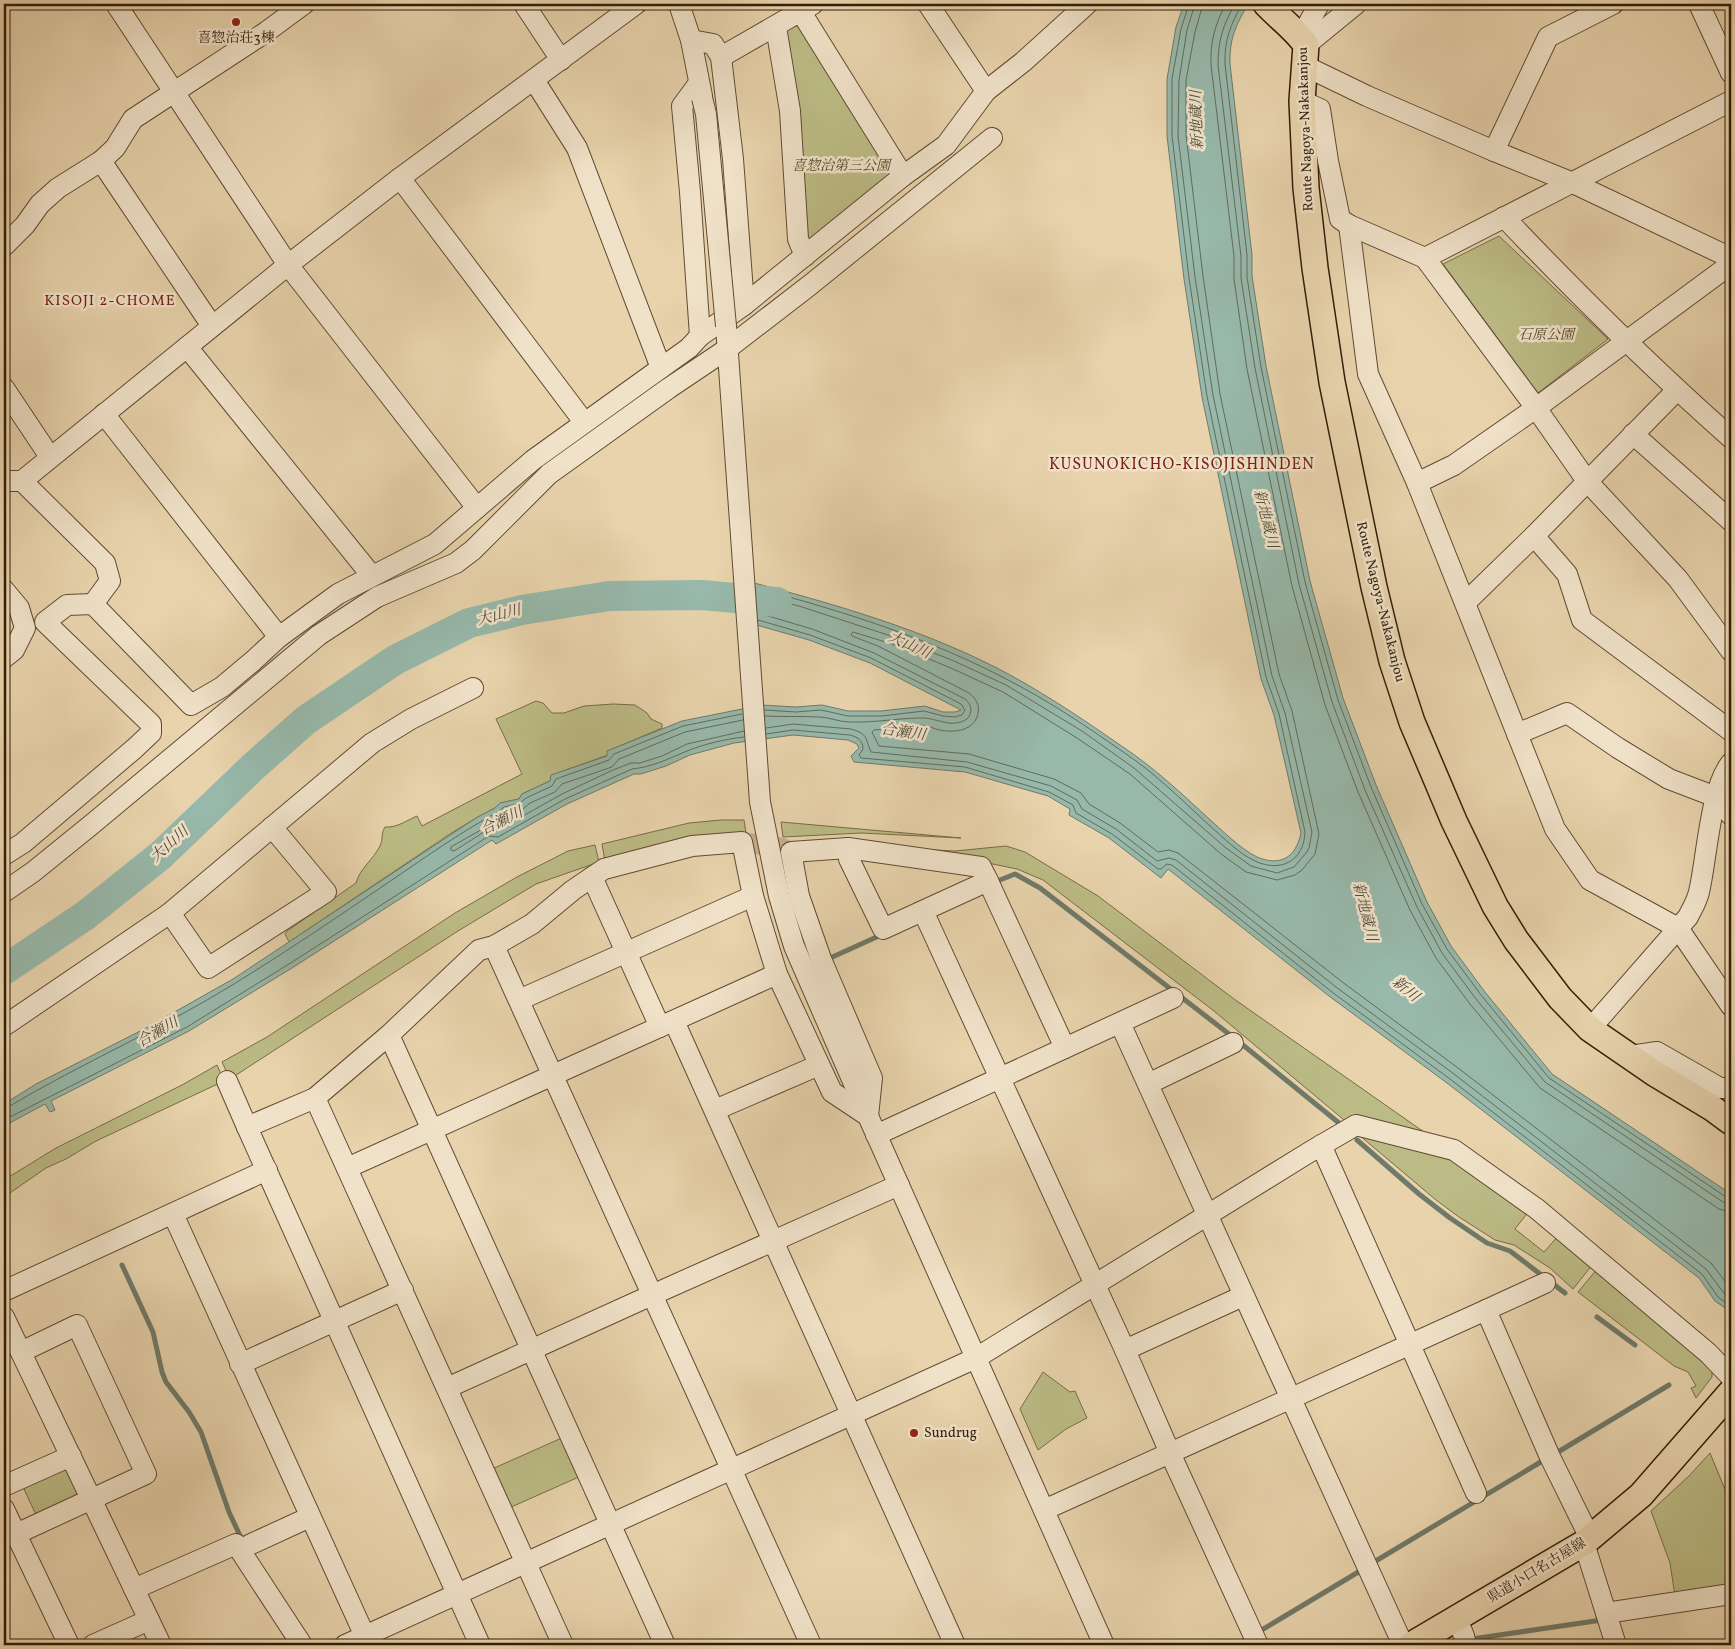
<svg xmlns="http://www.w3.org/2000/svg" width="1735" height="1649" font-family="Vollkorn,'Noto Serif JP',serif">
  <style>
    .green { fill: #bcbb85; stroke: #776c47 }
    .water { fill: #97b8aa; stroke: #6f7a6a }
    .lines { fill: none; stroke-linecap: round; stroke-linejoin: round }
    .shore { stroke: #646b5a; stroke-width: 1 }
    .stream { stroke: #6f7a6a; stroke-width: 5 }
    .river { stroke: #97b8aa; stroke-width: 30 }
    .minor-tunnel { stroke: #c4af8b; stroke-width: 20; stroke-dasharray: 20 10; stroke-linecap: butt }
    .minor-casing { stroke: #604b32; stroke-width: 22 }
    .major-casing { stroke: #321e09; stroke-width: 28 }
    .minor { stroke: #f0e2c9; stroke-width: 20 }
    .major { stroke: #e8d3ac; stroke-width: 25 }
    .minor-bridge-casing { stroke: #604b32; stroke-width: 22; stroke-linecap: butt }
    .minor-bridge { stroke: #f0e2c9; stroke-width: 20 }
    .poi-dot { fill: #8f2418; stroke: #f0e2c9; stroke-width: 2 }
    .labels { text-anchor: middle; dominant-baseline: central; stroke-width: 5; stroke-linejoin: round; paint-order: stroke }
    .poi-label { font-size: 14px; fill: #321e09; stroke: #f0e2c9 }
    .street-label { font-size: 14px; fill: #321e09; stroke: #f0e2c9 }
    .park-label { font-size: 14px; font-style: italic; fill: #544528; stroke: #f0e2c9 }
    .water-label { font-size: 15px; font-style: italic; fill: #504c39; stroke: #f0e2c9 }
    .neighbourhood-label { font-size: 15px; letter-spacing: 1px; fill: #7a1f14; stroke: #f0e2c9 }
    .quarter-label { font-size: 16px; letter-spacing: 1px; fill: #7a1f14; stroke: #f0e2c9 }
  </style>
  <rect width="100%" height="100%" fill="#e8d3ac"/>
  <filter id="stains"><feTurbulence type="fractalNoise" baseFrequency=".004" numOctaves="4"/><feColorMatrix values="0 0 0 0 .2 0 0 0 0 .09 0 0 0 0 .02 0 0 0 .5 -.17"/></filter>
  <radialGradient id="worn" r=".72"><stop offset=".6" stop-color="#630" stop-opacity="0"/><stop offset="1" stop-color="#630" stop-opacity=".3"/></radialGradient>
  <g class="green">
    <path d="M791 26H800L893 175 812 244 803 240 783 33Z"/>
    <path d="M1499 236 1608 339 1538 393 1443 264Z"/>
    <path d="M536 701 543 703 552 713H564L584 706 613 704 635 705 647 713 651 719 662 724V728L608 751V755L552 775 550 781 522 794 519 799 500 803 495 808 476 818 450 834 289 942 285 934 287 931 356 883C360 868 373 860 380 846 383 840 381 833 385 827 396 828 406 821 417 816L422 826 522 774 496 719Z"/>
    <path d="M721 820H744L747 839 605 861 602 844 689 823Z"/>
    <path d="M781 822 961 838 861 833 783 837Z"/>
    <path d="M595 845 599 862 536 884 458 931 230 1079 222 1062 267 1037 455 913 517 877 568 851Z"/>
    <path d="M1006 846 1025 852 1098 896 1234 999 1424 1132 1423 1136 1353 1117 1344 1120 1214 1011 1043 880 1017 869 954 856 876 847 955 851Z"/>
    <path d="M217 1065 224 1081 96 1141 66 1159 46 1168 4 1197V1180L56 1148 182 1085Z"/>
    <path d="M1359 1135 1369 1136 1467 1165 1529 1211 1515 1229 1544 1252 1559 1235 1593 1264 1573 1289 1550 1268 1514 1245 1495 1240 1459 1217 1436 1200Z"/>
    <path d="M1598 1268 1712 1368V1377L1696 1398 1691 1388 1696 1386 1688 1372 1674 1366 1578 1292Z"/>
    <path d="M1043 1372 1070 1392 1075 1391 1087 1418 1066 1429 1038 1450 1020 1409Z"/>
    <path d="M564 1437 581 1476 509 1508 492 1469Z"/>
    <path d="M1710 1453 1731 1504V1588L1675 1596 1670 1563 1651 1511 1689 1476Z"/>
    <path d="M61 1469 69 1471 79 1493 76 1499 37 1517 23 1487Z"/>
  </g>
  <path class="water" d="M1184 4H1248C1236 25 1229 39 1230 64L1252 255V276L1266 366 1310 581 1343 698 1376 785 1427 902 1451 946 1485 992 1552 1074 1731 1194V1312L1715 1301 1699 1278 1447 1083 1329 996 1168 869 1161 878 1109 838 1069 815 1070 809 1048 796 965 772 854 762 851 756 859 748 857 744 848 740 793 735 734 743 690 755 666 766 641 774H634L567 804 496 844 492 840 292 968 189 1031 51 1101 55 1110 50 1112 45 1104 4 1126V1104L36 1084 148 1027 233 979 476 818 495 808 500 803 519 799 522 794 550 781 551 775 607 756V751L682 721 762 705 796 707 822 705 848 711H881L925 706 943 712H955L961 710 870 663 809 640 739 620V579C831 603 928 630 1012 676 1050 697 1087 722 1123 747 1153 767 1180 792 1207 817 1222 830 1239 848 1257 857 1281 867 1296 857 1301 833L1274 715 1261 679 1202 397 1184 279 1167 136V79L1176 27Z"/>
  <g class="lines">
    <g class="shore">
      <path d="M1203 4 1195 32 1186 80V135L1203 276 1220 394 1279 674 1292 711 1319 834 1315 854 1302 870 1295 875 1277 880 1246 872 1221 854 1130 774 1077 738 1003 692 951 668 892 644 853 632 851 634 852 636 878 646 969 693C975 698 980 704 978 713 975 731 954 733 940 730 934 729 928 725 921 725 905 726 890 729 874 730L872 732 879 746 969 754 1054 779 1081 793 1089 804 1120 823 1158 852 1169 850 1178 853 1341 981 1458 1068 1711 1263 1731 1289"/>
      <path d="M1226 4C1215 24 1210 42 1211 65L1234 256V279L1247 369 1292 586 1325 705 1358 792 1410 910 1436 958 1470 1004 1540 1088 1719 1209 1731 1212"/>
      <path d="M1235 4C1223 25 1218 40 1218 65L1241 256V278L1255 368 1299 584 1332 702 1365 790 1417 907 1442 953 1476 999 1545 1082 1723 1202 1731 1204"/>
      <path d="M1242 4C1231 24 1224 40 1225 64L1247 255V277L1261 367 1305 582 1338 700 1371 787 1422 904 1447 949 1481 995 1549 1078 1726 1197 1731 1198"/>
      <path d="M756 588C842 611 929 638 1008 680 1053 703 1095 732 1136 761 1162 780 1186 804 1210 826 1224 838 1238 853 1255 861 1281 873 1304 861 1305 832L1279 714 1266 677 1207 396 1189 278 1172 136V79L1181 29 1189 4"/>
      <path d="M756 595 799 606 894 637 954 661 1006 685 1082 731 1134 768 1226 848 1251 866 1277 873 1294 867 1306 853 1309 848 1312 832 1285 713 1272 676 1213 395 1195 277 1178 136 1179 80 1187 30 1195 4"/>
      <path d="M758 613 812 629 874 653 965 699C972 705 973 712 967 719 951 729 938 718 922 718 898 718 874 723 849 722 839 722 829 717 819 717 801 716 783 717 765 716"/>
      <path d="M758 620 810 635 871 658 961 704 965 710 962 715 955 717 943 716 924 711 882 716H848L821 710 796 712 765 710"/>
      <path d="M743 720 685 732 619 759 612 767 562 784 555 792 530 803 523 809 507 813 502 818 456 844 451 847V850L454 851 487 830H498L562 794 613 770 631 763H640L662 756 687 744 744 731"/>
      <path d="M766 728 793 724 851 729C869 734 865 739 871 752L967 762 1051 786 1077 800 1082 809 1116 829 1157 861 1169 858 1176 860 1336 987 1454 1074 1706 1269 1723 1292 1731 1298"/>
      <path d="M766 734 793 730 850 735C857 737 863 740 863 749L859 755 861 758 965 767 1049 792 1073 805 1076 813 1112 834 1158 869H1161L1167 864 1172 865 1332 992 1450 1079 1702 1274 1718 1297 1731 1306"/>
      <path d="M4 1108 8 1107C82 1063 161 1029 234 984 286 952 336 918 386 884 423 859 459 833 498 812L504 807 520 803 526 798 552 786 556 779 609 760 614 754 683 726 742 714"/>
      <path d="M4 1120 187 1027 289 964 489 836 498 837 565 799 632 769C652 767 668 759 687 751 704 744 726 739 744 737"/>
    </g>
    <g class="stream">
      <path d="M995 882 1015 874 1040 888 1238 1041 1339 1123"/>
      <path d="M828 959 881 935"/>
      <path d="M1357 1140 1419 1194 1450 1218 1487 1243 1510 1251 1565 1293"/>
      <path d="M122 1265 153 1332 162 1372 166 1382 189 1412 201 1432 229 1512 242 1540"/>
      <path d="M1597 1317 1635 1345"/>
      <path d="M1558 1452 1669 1385"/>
      <path d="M1374 1562 1544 1460"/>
      <path d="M1260 1631 1360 1571"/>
      <path d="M1472 1639 1602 1620"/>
      <path d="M1236 1645 1247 1639"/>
    </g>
    <path class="river" d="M4 970 86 915 161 855 254 766 306 720 395 660 469 623 522 610 609 596 702 595 777 602"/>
    <path class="minor-tunnel" d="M742 842 782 848 791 852"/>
    <g class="minor-casing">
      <g id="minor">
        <path d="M116 4 288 265 477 508"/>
        <path d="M524 4 561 60"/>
        <path d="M679 4 691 40 702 96"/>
        <path d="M928 4 986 91"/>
        <path d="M1699 4 1731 73"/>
        <path d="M801 12 903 176"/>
        <path d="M776 27 790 111 798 239 805 256"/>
        <path d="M1301 37 1319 4"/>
        <path d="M691 40 713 44 721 57 733 159 744 305"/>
        <path d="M1306 45 1356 4"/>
        <path d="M721 57 813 4"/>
        <path d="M1305 66 1367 96 1494 151 1573 183 1731 258"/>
        <path d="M534 80 577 148 661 368"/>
        <path d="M699 83 682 106 690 192 700 336"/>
        <path d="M1302 101 1320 109 1328 161 1340 219 1349 225"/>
        <path d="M1494 151 1548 37 1613 4"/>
        <path d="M101 161 212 326"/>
        <path d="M400 178 584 422"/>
        <path d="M1504 217C1577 294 1652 368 1731 438"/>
        <path d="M4 246 25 225 40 204 58 188 101 161 115 148 133 119 266 32 304 4"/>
        <path d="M1425 258 1731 101"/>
        <path d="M726 326 760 802 779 896 794 946 868 1116 1104 1645"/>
        <path d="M187 347 372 576"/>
        <path d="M4 388 50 457"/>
        <path d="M104 414 279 637"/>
        <path d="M1633 434 1731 521"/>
        <path d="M4 481H22L288 265 400 178 636 4"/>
        <path d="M22 481 105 563 110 581 93 604"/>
        <path d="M1417 483 1454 465 1536 408 1731 264"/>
        <path d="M1534 536 1567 574 1582 620 1731 731"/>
        <path d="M4 590 19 608 25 628 14 650 4 658"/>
        <path d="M1465 603 1534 536 1677 390"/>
        <path d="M1731 651 1678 579 1587 481 1536 408 1425 258 1349 225 1368 374 1417 483 1555 829 1590 880 1678 928 1731 1006"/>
        <path d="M1517 734 1567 713 1618 748 1669 779 1716 797 1731 815"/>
        <path d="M848 848 849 859 883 929 988 881 1065 1048 1173 998"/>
        <path d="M4 855 23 843 134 749 151 733V724L45 622 67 605 93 604 191 705 222 687 253 661 279 637 338 594 435 544 533 460 689 348 700 336 744 305 903 176 946 145 986 91 1023 62 1087 4"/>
        <path d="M592 877 660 1027"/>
        <path d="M4 892 33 872 91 825 319 635 377 597 456 563 473 550 549 474 669 388 727 349 810 285 992 138"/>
        <path d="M923 911 1125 1350 1170 1453 1258 1645"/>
        <path d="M170 913 208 968 326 892 272 827"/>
        <path d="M494 946 811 1645"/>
        <path d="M519 1000 753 896"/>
        <path d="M674 1021 955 1645"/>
        <path d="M1120 1023 1403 1645"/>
        <path d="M4 1026 170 913 372 743 411 719 473 688"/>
        <path d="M1590 1029 1688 917C1692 909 1697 901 1699 892 1707 858 1710 789 1731 763"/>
        <path d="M389 1035 665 1645"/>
        <path d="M1630 1056 1657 1052 1720 1088H1731"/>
        <path d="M227 1081 247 1127"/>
        <path d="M1148 1084 1233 1043"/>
        <path d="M315 1098 563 1645"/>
        <path d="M715 1110 819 1065"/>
        <path d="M876 1135 1065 1048"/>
        <path d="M1321 1145 1476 1493"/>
        <path d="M347 1168 777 974"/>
        <path d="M173 1214 369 1645"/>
        <path d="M4 1291 267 1170"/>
        <path d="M1486 1310 1545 1283"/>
        <path d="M4 1317 161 1645"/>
        <path d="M1125 1350 1243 1296"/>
        <path d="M240 1364 403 1290"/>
        <path d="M447 1388 652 1295 899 1185"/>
        <path d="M4 1486 71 1456"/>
        <path d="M4 1509 69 1645"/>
        <path d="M1044 1510 1486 1310 1550 1457 1590 1538"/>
        <path d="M16 1534 146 1474 77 1325 21 1352"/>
        <path d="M1584 1543 1616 1645"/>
        <path d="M249 1545 310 1517"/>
        <path d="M134 1589 236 1544 302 1645"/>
        <path d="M1606 1613 1731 1594"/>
        <path d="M1457 1619 1464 1636 1466 1645"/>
        <path d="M93 1645 149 1620"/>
        <path d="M345 1645 976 1358 1308 1153 1356 1125 1454 1150 1537 1209 1708 1353 1731 1377"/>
        <path d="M480 1645 247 1127 315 1098 389 1035 479 950 494 946 532 924 573 890 604 869 692 846 742 842 753 896 777 974 832 1092 868 1116 872 1078 821 959 799 896 791 852 848 848 981 867 988 881"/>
      </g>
    </g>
    <g class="major-casing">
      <g id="major">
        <path d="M1266 4C1278 17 1296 30 1306 45L1302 101 1306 188 1315 268 1332 382 1374 587 1392 661 1412 722 1454 821 1495 906 1516 940 1560 998 1590 1029 1654 1073 1712 1108 1731 1122"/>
        <path d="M1411 1645 1584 1543 1641 1495 1731 1392"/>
      </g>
    </g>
    <use href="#minor" class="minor"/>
    <use href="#major" class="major"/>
    <g class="minor-bridge-casing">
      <path id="minor-bridge" d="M702 98 706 114 726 326"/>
    </g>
    <use href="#minor-bridge" class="minor-bridge"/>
  </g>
  <g class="poi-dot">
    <circle cx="236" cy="22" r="5"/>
    <circle cx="914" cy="1433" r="5"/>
  </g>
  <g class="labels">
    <g class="poi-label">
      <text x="236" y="38">喜惣治荘3棟</text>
      <text x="924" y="1433" text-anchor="start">Sundrug</text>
    </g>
    <g class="street-label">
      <text transform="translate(1306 129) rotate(-92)">Route Nagoya-Nakakanjou</text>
      <text transform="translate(1380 602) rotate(76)">Route Nagoya-Nakakanjou</text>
      <text transform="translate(1537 1571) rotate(-31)">県道小口名古屋線</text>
    </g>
    <g class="park-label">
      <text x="841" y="166">喜惣治第三公園</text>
      <text x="1546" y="335">石原公園</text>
    </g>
    <g class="water-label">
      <text transform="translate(1198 120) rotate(-92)">新地蔵川</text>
      <text transform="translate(1265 519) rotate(76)">新地蔵川</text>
      <text transform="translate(499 616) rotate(-14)">大山川</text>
      <text transform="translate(909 646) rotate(24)">大山川</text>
      <text transform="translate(903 733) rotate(8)">合瀬川</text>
      <text transform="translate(502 822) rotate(-26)">合瀬川</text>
      <text transform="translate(170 845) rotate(-42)">大山川</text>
      <text transform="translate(1364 912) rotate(76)">新地蔵川</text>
      <text transform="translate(1405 990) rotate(39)">新川</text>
      <text transform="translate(158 1033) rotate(-30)">合瀬川</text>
    </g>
    <g class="neighbourhood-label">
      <text x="110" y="301">KISOJI 2-CHOME</text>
    </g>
    <g class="quarter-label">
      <text x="1182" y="465">KUSUNOKICHO-KISOJISHINDEN</text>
    </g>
  </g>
  <rect width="1735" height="1649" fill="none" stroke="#e8d3ac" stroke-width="20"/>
  <rect x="5" y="5" width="1725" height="1639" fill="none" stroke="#321e09" stroke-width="2.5"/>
  <rect x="10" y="10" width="1715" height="1629" fill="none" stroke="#321e09"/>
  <rect width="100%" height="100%" filter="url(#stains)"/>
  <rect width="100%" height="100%" fill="url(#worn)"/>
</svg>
